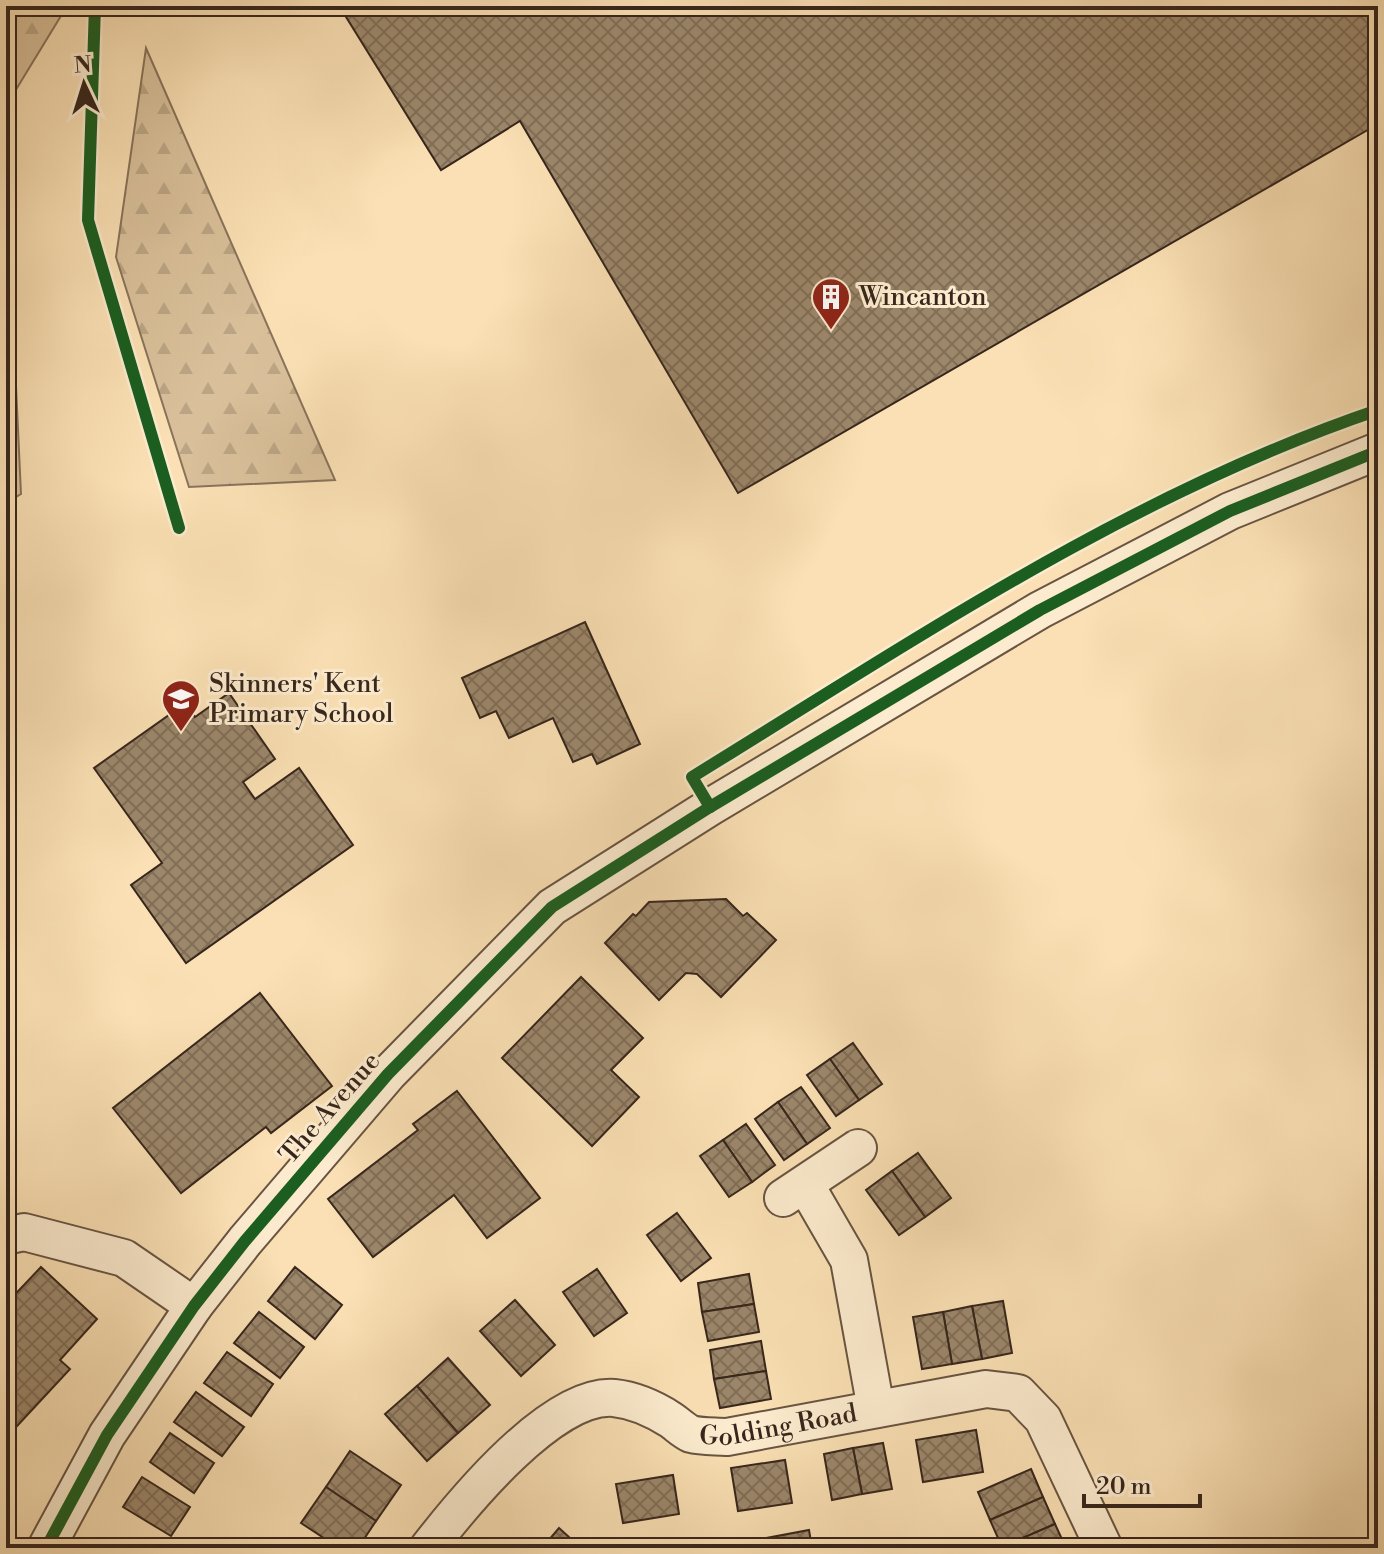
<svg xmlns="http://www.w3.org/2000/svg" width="1384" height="1554" font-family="'Libre Bodoni',serif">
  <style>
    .forest { fill: url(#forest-firs); stroke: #88735b; stroke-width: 2 }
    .building { fill: url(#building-cross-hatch); stroke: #37261c; stroke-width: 2 }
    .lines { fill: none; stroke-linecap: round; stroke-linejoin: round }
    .street-casing { stroke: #685442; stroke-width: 40 }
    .street { stroke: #fcebce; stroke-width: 36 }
    .cycleway-casing { stroke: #fcebce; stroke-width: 17 }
    .cycleway { stroke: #1b5e20; stroke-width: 12 }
    .labels { text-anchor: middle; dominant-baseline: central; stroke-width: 6; stroke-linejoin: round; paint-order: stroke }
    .poi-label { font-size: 26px; fill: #37261c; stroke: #fcebce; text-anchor: start }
    .street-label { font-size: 26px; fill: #37261c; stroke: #fcebce }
  </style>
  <defs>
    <pattern id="forest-firs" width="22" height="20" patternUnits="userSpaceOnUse" patternTransform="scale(2)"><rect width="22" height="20" fill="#d9c09a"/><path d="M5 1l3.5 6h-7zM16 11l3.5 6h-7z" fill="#bba584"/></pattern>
    <pattern id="building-cross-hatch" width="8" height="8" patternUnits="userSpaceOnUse" patternTransform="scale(2)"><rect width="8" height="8" fill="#9c876b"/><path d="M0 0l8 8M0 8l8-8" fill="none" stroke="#806e57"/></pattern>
  </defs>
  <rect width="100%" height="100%" fill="#fae0b4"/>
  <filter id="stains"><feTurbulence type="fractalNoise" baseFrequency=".0025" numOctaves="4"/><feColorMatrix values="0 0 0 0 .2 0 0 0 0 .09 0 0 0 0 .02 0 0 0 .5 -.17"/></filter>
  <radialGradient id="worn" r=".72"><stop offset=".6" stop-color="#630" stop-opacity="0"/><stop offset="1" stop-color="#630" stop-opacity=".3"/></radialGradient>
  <g class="forest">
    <path d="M6 6H67L6 106Z"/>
    <path d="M146 48 335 480 189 487 116 257Z"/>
    <path d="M6 170 21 494 6 503Z"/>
  </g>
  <g class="building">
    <path d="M353 6H1378V124L738 493 520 121 441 170 343 12Z"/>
    <path d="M585 622 640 744 597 764 592 754 573 762 553 718 509 738 496 711 480 718 462 678Z"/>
    <path d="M229 693 275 759 243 782 255 799 299 768 353 845 186 963 131 885 162 863 94 768 186 703 195 717Z"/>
    <path d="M726 899 743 916 747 913 776 940 721 997 697 974 686 973 659 1000 605 943 633 914 636 916 649 902Z"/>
    <path d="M581 977 643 1038 611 1070 639 1097 592 1146 502 1058Z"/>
    <path d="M260 993 332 1086 271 1133 266 1127 181 1193 113 1108Z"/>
    <path d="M853 1043 882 1084 859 1100 830 1059Z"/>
    <path d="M830 1059 859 1100 836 1116 807 1075Z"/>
    <path d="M801 1087 830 1128 807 1144 778 1102Z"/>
    <path d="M457 1091 540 1198 487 1238 454 1195 373 1257 328 1199 418 1130 413 1124Z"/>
    <path d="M778 1102 807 1144 784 1160 755 1119Z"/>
    <path d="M746 1124 775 1165 752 1182 723 1140Z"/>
    <path d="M723 1140 752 1182 729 1197 700 1156Z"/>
    <path d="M918 1153 951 1198 925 1217 892 1171Z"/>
    <path d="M892 1171 925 1217 899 1235 866 1190Z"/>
    <path d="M677 1213 711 1258 681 1281 647 1235Z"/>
    <path d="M41 1267 97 1319 60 1360 70 1369 6 1438V1304Z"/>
    <path d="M295 1267 342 1305 315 1339 268 1301Z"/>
    <path d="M597 1269 627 1313 594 1336 563 1292Z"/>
    <path d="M749 1274 754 1304 702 1312 698 1283Z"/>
    <path d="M515 1300 555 1345 521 1376 480 1331Z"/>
    <path d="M1003 1301 1012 1353 982 1359 972 1306Z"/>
    <path d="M754 1304 759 1332 708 1341 702 1312Z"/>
    <path d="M972 1306 982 1359 952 1364 943 1312Z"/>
    <path d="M259 1312 304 1347 280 1378 234 1343Z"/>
    <path d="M943 1312 952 1364 922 1369 913 1317Z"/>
    <path d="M761 1341 766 1371 714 1379 710 1350Z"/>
    <path d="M227 1352 273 1384 251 1416 204 1383Z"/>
    <path d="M448 1358 490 1405 458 1433 417 1386Z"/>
    <path d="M766 1371 771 1399 720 1408 714 1379Z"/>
    <path d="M417 1386 458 1433 427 1461 385 1414Z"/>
    <path d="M196 1392 244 1427 222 1456 174 1422Z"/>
    <path d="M976 1430 983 1472 923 1482 916 1440Z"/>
    <path d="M170 1433 214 1463 194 1493 150 1462Z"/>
    <path d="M883 1443 892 1489 862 1494 853 1448Z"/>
    <path d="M853 1448 862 1494 832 1500 824 1454Z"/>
    <path d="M350 1451 401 1485 376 1521 326 1487Z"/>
    <path d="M785 1460 792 1503 738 1511 731 1468Z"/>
    <path d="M1031 1469 1043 1497 990 1520 978 1492Z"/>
    <path d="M673 1475 679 1514 623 1523 616 1484Z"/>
    <path d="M142 1477 190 1507 171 1536 123 1507Z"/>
    <path d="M326 1487 376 1521 358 1548H339L301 1523Z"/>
    <path d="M1043 1497 1055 1524 1002 1547 990 1520Z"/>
    <path d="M1055 1524 1066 1548H1002V1547Z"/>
    <path d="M559 1528 581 1548H542Z"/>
    <path d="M809 1530 812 1548H757L756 1540Z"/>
  </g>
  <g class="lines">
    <g class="street-casing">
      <g id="street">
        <path d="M805 1184 849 1260 876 1409"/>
        <path d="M783 1198 858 1148"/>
        <path d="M6 1236 24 1232 124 1258 194 1306"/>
        <path d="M46 1548 107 1435 194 1306 245 1241 388 1074 552 907 710 807 1040 610 1230 511 1378 451"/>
        <path id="s1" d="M428 1548C463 1503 552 1393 614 1398 633 1400 654 1409 671 1420 677 1424 684 1431 691 1434 702 1437 716 1436 727 1437L986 1389 1018 1393 1043 1419 1104 1548"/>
      </g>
    </g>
    <use href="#street" class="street"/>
    <g class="cycleway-casing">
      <g id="cycleway">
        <path d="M95 6 88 220 179 528"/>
        <path d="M710 807 692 777C913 641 1130 494 1378 410"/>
        <path d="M46 1548 107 1435 194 1306 245 1241 388 1074 552 907 710 807 1040 610 1230 511 1378 451"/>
      </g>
    </g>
    <use href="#cycleway" class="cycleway"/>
  </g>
  <defs>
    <g id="building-pin" transform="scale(2)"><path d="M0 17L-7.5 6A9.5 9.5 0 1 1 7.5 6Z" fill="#8f2418" stroke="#fcebce"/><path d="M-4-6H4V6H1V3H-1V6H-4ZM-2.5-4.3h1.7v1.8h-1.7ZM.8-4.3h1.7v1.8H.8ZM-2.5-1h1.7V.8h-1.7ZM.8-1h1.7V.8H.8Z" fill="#fff"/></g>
    <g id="school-pin" transform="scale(2)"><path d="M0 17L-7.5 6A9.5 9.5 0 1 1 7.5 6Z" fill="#8f2418" stroke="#fcebce"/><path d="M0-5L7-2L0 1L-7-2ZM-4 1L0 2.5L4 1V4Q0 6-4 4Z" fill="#fff"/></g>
  </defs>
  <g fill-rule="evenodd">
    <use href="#building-pin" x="831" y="297"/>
    <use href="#school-pin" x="181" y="699"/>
  </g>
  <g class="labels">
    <g class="poi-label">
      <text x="859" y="297">Wincanton</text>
      <text x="209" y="684">Skinners' Kent<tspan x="209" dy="30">Primary School</tspan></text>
    </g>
    <g class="street-label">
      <text transform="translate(330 1108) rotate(-49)">The Avenue</text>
      <text stroke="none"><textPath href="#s1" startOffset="420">Golding Road</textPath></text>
    </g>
  </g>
  <rect width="1384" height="1554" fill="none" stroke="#fae0b4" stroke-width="32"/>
  <rect x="8" y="8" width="1368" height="1538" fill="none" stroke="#37261c" stroke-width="4"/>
  <rect x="16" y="16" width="1352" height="1522" fill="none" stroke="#37261c" stroke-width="2"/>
  <g transform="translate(84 84) rotate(356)" stroke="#fcebce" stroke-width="6" paint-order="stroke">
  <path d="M0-6L14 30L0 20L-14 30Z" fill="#37261c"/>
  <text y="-12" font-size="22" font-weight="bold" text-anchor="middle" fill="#37261c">N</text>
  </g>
  <path d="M1084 1494v12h116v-12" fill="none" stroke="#37261c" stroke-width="4"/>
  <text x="1096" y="1494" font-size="24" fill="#37261c" stroke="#fcebce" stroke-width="6" paint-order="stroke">20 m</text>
  <rect width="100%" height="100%" filter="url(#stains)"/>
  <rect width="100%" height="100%" fill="url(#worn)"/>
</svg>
